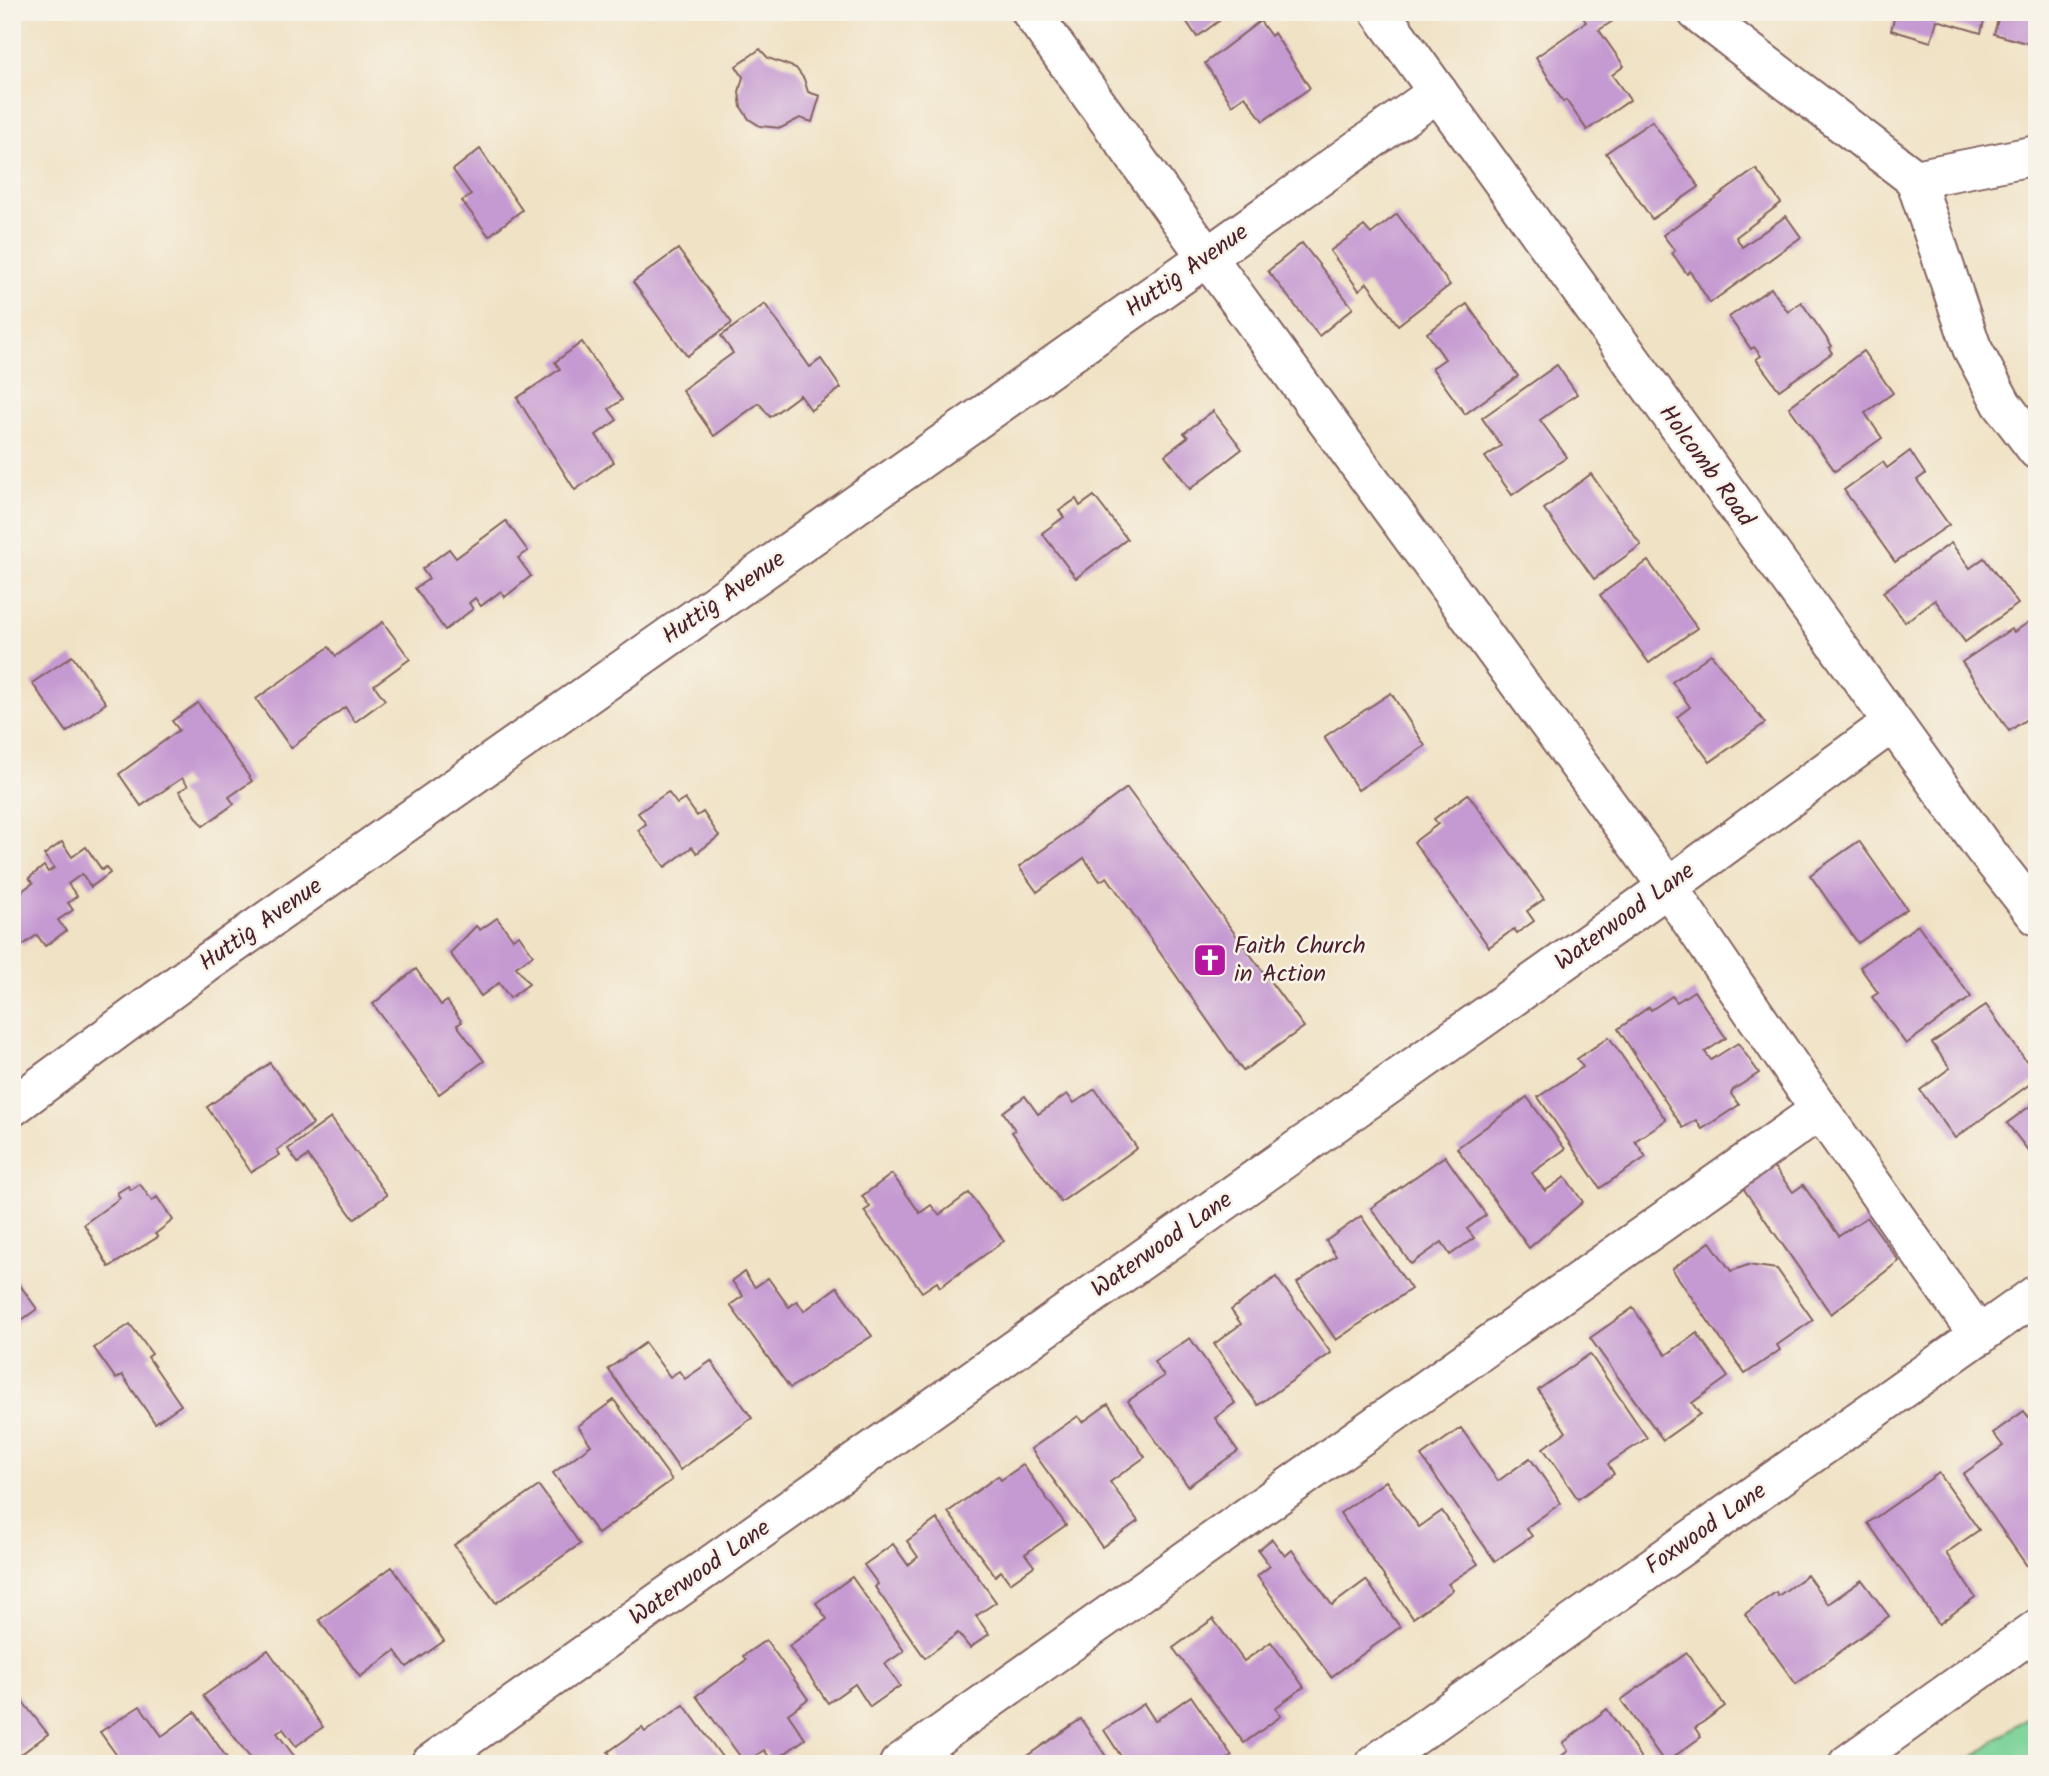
<svg xmlns="http://www.w3.org/2000/svg" width="2049" height="1776" font-family="Kalam,sans-serif">
  <style>
    .green { fill: #7ad297; stroke: #627861; stroke-width: 2 }
    .building { fill: #c599d1 }
    .lines { fill: none; stroke-linecap: round; stroke-linejoin: round }
    .minor-casing { stroke: #846361; stroke-width: 42 }
    .minor { stroke: #fff; stroke-width: 38 }
    .labels { text-anchor: middle; dominant-baseline: central; stroke-width: 5; stroke-linejoin: round; paint-order: stroke }
    .street-label { font-size: 24px; fill: #4a1f2b; stroke: #f7f3e8 }
    .poi-label { font-size: 24px; fill: #4a1f2b; stroke: #f7f3e8; text-anchor: start }
  </style>
  <rect width="100%" height="100%" fill="#f7f3e8"/>
  <filter id="ink" filterUnits="userSpaceOnUse"><feTurbulence type="fractalNoise" baseFrequency=".0143" numOctaves="2"/><feDisplacementMap in="SourceGraphic" scale="14" xChannelSelector="R" yChannelSelector="G"/><feConvolveMatrix kernelMatrix="1 2 1 2 8 2 1 2 1" color-interpolation-filters="sRGB"/></filter>
  <filter id="wash" filterUnits="userSpaceOnUse"><feTurbulence type="fractalNoise" baseFrequency=".00686" numOctaves="4" result="noise"/><feDisplacementMap in="SourceGraphic" scale="28" xChannelSelector="R" yChannelSelector="G"/><feGaussianBlur stdDeviation="1.57" result="paint"/><feColorMatrix in="noise" values="0 0 0 0 0 0 0 0 0 0 0 0 0 0 0 0 0 1.4 0 .05"/><feComposite in="paint" operator="in"/></filter>
  <g filter="url(#wash)">
    <rect width="100%" height="100%" fill="#f0e2c5"/>
    <path class="green" d="M2037 1710V1764H1963Z"/>
    <g id="blocks">
      <g class="building">
        <path d="M1180 12H1231L1197 37Z"/>
        <path d="M1579 12H1612L1616 19 1599 30 1624 66 1612 75 1630 100 1587 130 1566 100 1563 102 1536 57 1586 22Z"/>
        <path d="M1896 12H1986L1981 33 1937 20 1931 42 1891 30Z"/>
        <path d="M2000 12H2037V46L1994 34Z"/>
        <path d="M1260 21 1271 36 1274 33 1310 88 1263 121 1245 96 1232 105 1205 63Z"/>
        <path d="M760 49 768 58 796 68 804 79 808 92 820 96 812 122 800 118 781 128 760 126 749 119 741 107 739 92 743 77 736 66Z"/>
        <path d="M1652 121 1699 187 1652 219 1606 153Z"/>
        <path d="M480 149 522 210 489 236 462 201 471 195 453 170Z"/>
        <path d="M1756 169 1781 203 1736 237 1742 247 1786 216 1801 237 1710 303 1690 271 1687 274 1672 253 1675 251 1663 235Z"/>
        <path d="M1397 214 1450 285 1398 325 1367 283 1359 290 1330 251 1364 226 1371 234Z"/>
        <path d="M1302 243 1353 308 1319 336 1268 271Z"/>
        <path d="M678 249 732 323 687 356 633 282Z"/>
        <path d="M1771 288 1788 312 1801 302 1832 346 1829 348 1832 353 1779 390 1756 359 1761 356 1754 347 1751 349 1729 317Z"/>
        <path d="M765 304 810 367 821 359 841 388 811 410 800 395 770 417 759 403 714 436 682 390 733 353 721 336Z"/>
        <path d="M1467 304 1518 376 1465 414 1432 368 1445 359 1427 333Z"/>
        <path d="M582 342 622 400 609 409 617 420 596 435 614 462 575 490 517 398 560 369 555 362Z"/>
        <path d="M1863 351 1893 393 1865 413 1882 438 1835 471 1789 407Z"/>
        <path d="M1557 365 1577 394 1540 420 1567 457 1512 495 1485 457 1501 446 1482 418Z"/>
        <path d="M1213 411 1242 449 1190 489 1165 455 1188 437 1184 433Z"/>
        <path d="M1910 451 1925 474 1917 480 1949 525 1895 562 1844 490 1883 462 1887 468Z"/>
        <path d="M1591 474 1641 545 1594 579 1544 509Z"/>
        <path d="M1094 496 1127 539 1076 578 1042 533 1064 517 1059 511 1076 499 1080 506Z"/>
        <path d="M506 521 528 551 518 558 531 576 505 597 501 591 481 606 475 598 469 603 473 609 445 630 415 588 429 579 422 569 449 549 456 558Z"/>
        <path d="M1951 543 1970 568 1984 558 2018 604 1965 642 1935 600 1905 622 1883 592Z"/>
        <path d="M1648 561 1697 628 1649 663 1600 595Z"/>
        <path d="M2032 620 2037 627V712L2009 731 1962 662 2011 629 2014 632Z"/>
        <path d="M383 622 410 659 374 685 385 700 355 722 345 707 291 748 256 699 329 647 336 656Z"/>
        <path d="M1711 654 1765 723 1710 762 1677 717 1690 707 1672 682Z"/>
        <path d="M72 656 106 703 67 732 32 683Z"/>
        <path d="M1391 693 1425 746 1358 790 1324 737Z"/>
        <path d="M198 703 252 781 229 797 234 804 203 826 179 791 188 786 182 778 141 806 119 774 179 730 172 721Z"/>
        <path d="M1127 788 1304 1027 1243 1071 1107 877 1100 881 1084 858 1037 892 1019 867Z"/>
        <path d="M668 792 677 804 685 799 697 816 703 812 719 836 697 853 692 847 665 867 638 830 646 824 638 813Z"/>
        <path d="M1468 794 1544 899 1527 911 1534 921 1517 933 1514 929 1489 947 1414 842 1438 824 1434 819Z"/>
        <path d="M1859 841 1907 909 1858 943 1810 875Z"/>
        <path d="M62 842 72 857 86 847 102 870 106 867 110 873 91 887 82 874 68 884 77 896 68 903 73 910 58 920 66 931 45 946 37 935 23 945 12 931V898L33 883 29 878 44 866 48 872 54 868 44 855Z"/>
        <path d="M497 918 513 939 519 935 533 955 516 967 529 984 510 998 499 983 481 996 450 953 476 926 480 930Z"/>
        <path d="M1918 925 1971 997 1906 1044 1872 997 1878 993 1860 967Z"/>
        <path d="M416 969 441 1005 447 1001 462 1022 457 1025 484 1061 439 1094 373 1004Z"/>
        <path d="M1694 991 1726 1038 1705 1052 1711 1060 1738 1043 1759 1073 1733 1090 1731 1094 1739 1105 1702 1129 1696 1120 1683 1128 1618 1029 1649 1007 1651 1010 1672 996 1677 1002Z"/>
        <path d="M1986 1005 2037 1076V1079L1955 1138 1920 1090 1950 1068 1932 1043Z"/>
        <path d="M1609 1037 1666 1120 1635 1141 1646 1157 1600 1188 1538 1097 1583 1067 1577 1059Z"/>
        <path d="M270 1063 313 1124 277 1150 280 1155 251 1172 207 1107Z"/>
        <path d="M1095 1089 1137 1148 1061 1202 1012 1132 1015 1130 1003 1112 1025 1096 1038 1114 1067 1094 1074 1103Z"/>
        <path d="M1527 1097 1565 1149 1532 1173 1545 1191 1565 1177 1583 1202 1529 1248 1457 1148Z"/>
        <path d="M2037 1101V1162L2007 1123Z"/>
        <path d="M331 1118 387 1195 354 1219 308 1156 298 1163 288 1149Z"/>
        <path d="M1445 1156 1486 1215 1467 1229 1474 1238 1450 1255 1442 1242 1411 1264 1371 1208Z"/>
        <path d="M1773 1166 1793 1192 1803 1185 1839 1236 1867 1217 1899 1261 1831 1314 1743 1188Z"/>
        <path d="M892 1174 920 1213 931 1205 939 1215 969 1193 1004 1241 940 1287 937 1282 922 1292 864 1211 870 1207 862 1196Z"/>
        <path d="M140 1184 152 1201 157 1197 173 1220 155 1234 158 1237 109 1267 84 1224 120 1198 117 1193 128 1186 131 1190Z"/>
        <path d="M1361 1216 1411 1289 1336 1340 1297 1283 1336 1256 1326 1241Z"/>
        <path d="M1710 1242 1731 1271 1748 1265 1777 1269 1813 1320 1777 1345 1780 1350 1745 1374 1672 1269Z"/>
        <path d="M744 1272 755 1287 768 1278 789 1307 797 1301 804 1311 837 1287 872 1336 790 1388 730 1305 743 1296 732 1281Z"/>
        <path d="M12 1274 37 1309 12 1327Z"/>
        <path d="M1276 1277 1331 1353 1258 1405 1214 1344 1241 1324 1231 1310Z"/>
        <path d="M1633 1308 1666 1355 1697 1333 1728 1377 1692 1403 1700 1414 1663 1440 1590 1338Z"/>
        <path d="M130 1324 152 1354 148 1357 181 1405 155 1423 122 1375 116 1379 94 1348Z"/>
        <path d="M1190 1338 1235 1403 1215 1418 1238 1451 1188 1486 1128 1401 1164 1376 1154 1362Z"/>
        <path d="M645 1343 670 1377 679 1371 685 1379 711 1361 752 1418 680 1470 608 1369Z"/>
        <path d="M1590 1354 1647 1438 1608 1464 1614 1474 1578 1499 1543 1448 1566 1432 1538 1390Z"/>
        <path d="M614 1400 672 1480 598 1534 553 1473 591 1445 578 1426Z"/>
        <path d="M1108 1404 1145 1457 1110 1482 1138 1521 1102 1547 1031 1449 1078 1416 1083 1422Z"/>
        <path d="M2024 1411 2037 1429V1489L2031 1493 2037 1500V1559L2027 1566 1963 1474 2003 1446 1993 1433Z"/>
        <path d="M1461 1428 1498 1481 1530 1458 1561 1503 1526 1528 1532 1536 1495 1561 1421 1456Z"/>
        <path d="M1023 1465 1066 1525 1025 1554 1034 1566 1010 1583 1001 1571 995 1576 948 1512 998 1476 1001 1480Z"/>
        <path d="M1939 1473 1979 1530 1946 1553 1975 1597 1939 1624 1868 1523Z"/>
        <path d="M1386 1481 1419 1527 1442 1511 1478 1564 1448 1584 1453 1590 1413 1618 1340 1513Z"/>
        <path d="M539 1486 580 1544 496 1603 454 1545Z"/>
        <path d="M937 1519 996 1602 976 1616 989 1634 970 1648 958 1633 925 1658 875 1587 878 1584 864 1565 893 1544 908 1565 918 1557 907 1541Z"/>
        <path d="M1272 1539 1285 1556 1292 1550 1332 1605 1366 1580 1400 1627 1331 1677 1257 1576 1270 1566 1258 1550Z"/>
        <path d="M392 1567 444 1641 407 1667 395 1651 360 1677 319 1620Z"/>
        <path d="M1807 1575 1828 1604 1862 1580 1889 1616 1796 1684 1745 1614 1776 1592 1778 1596Z"/>
        <path d="M852 1577 904 1651 885 1664 900 1686 870 1707 855 1684 828 1703 789 1646 827 1619 816 1603Z"/>
        <path d="M1213 1619 1244 1661 1271 1642 1304 1687 1275 1708 1281 1716 1244 1743 1173 1648Z"/>
        <path d="M766 1640 808 1699 788 1714 805 1739 773 1762 764 1750 745 1763 696 1696 746 1660 743 1656Z"/>
        <path d="M268 1650 323 1727 296 1746 283 1729 277 1733 300 1764H255L203 1696Z"/>
        <path d="M1687 1653 1725 1706 1695 1728 1701 1737 1665 1763 1621 1700Z"/>
        <path d="M12 1688 48 1734 12 1761Z"/>
        <path d="M1191 1696 1232 1756 1220 1764H1126L1104 1730 1144 1704 1155 1721Z"/>
        <path d="M684 1705 727 1764H617L608 1752 642 1728 645 1732Z"/>
        <path d="M140 1706 162 1736 195 1712 231 1764H123L100 1732Z"/>
        <path d="M1607 1709 1645 1764H1551L1568 1751 1563 1743Z"/>
        <path d="M1081 1719 1111 1764H1015Z"/>
      </g>
    </g>
  </g>
  <g filter="url(#ink)">
    <use href="#blocks" fill-opacity="0" stroke="#846361" stroke-width="2"/>
    <g class="lines">
      <g class="minor-casing">
        <g id="minor">
          <path d="M1031 12 1207 257 1668 887 1820 1110 1979 1336"/>
          <path d="M1380 12 1982 846 2037 916"/>
          <path d="M1697 12 1915 179 2037 155"/>
          <path d="M1915 179 1972 348 2002 404 2037 450"/>
          <path d="M12 1107 207 963 1207 257 1438 92"/>
          <path d="M430 1764 1668 887 1892 723"/>
          <path d="M899 1764 1820 1110"/>
          <path d="M1375 1764 2037 1294"/>
          <path d="M1848 1764 2037 1629"/>
        </g>
      </g>
      <use href="#minor" class="minor"/>
    </g>
  </g>
  <defs>
    <g id="church-square" transform="scale(1.75)"><rect x="-9" y="-9" width="18" height="18" rx="4" fill="#b5179e" stroke="#f7f3e8"/><path d="M-1.2-6h2.4v3.5h3.3v2.4h-3.3V6h-2.4V-.1h-3.3v-2.4h3.3Z" fill="#fff"/></g>
  </defs>
  <g fill-rule="evenodd">
    <use href="#church-square" x="1210" y="960"/>
  </g>
  <g class="labels">
    <g class="street-label">
      <text transform="translate(1187 271) rotate(-35)">Huttig Avenue</text>
      <text transform="translate(1706 466) rotate(54)">Holcomb Road</text>
      <text transform="translate(724 598) rotate(-35)">Huttig Avenue</text>
      <text transform="translate(1625 917) rotate(-36)">Waterwood Lane</text>
      <text transform="translate(261 925) rotate(-35)">Huttig Avenue</text>
      <text transform="translate(1162 1245) rotate(-35)">Waterwood Lane</text>
      <text transform="translate(1706 1529) rotate(-35)">Foxwood Lane</text>
      <text transform="translate(700 1573) rotate(-35)">Waterwood Lane</text>
    </g>
    <g class="poi-label">
      <text x="1234" y="946">Faith Church<tspan x="1234" dy="28">in Action</tspan></text>
    </g>
  </g>
  <rect width="2049" height="1776" fill="none" stroke="#f7f3e8" stroke-width="42"/>
</svg>
